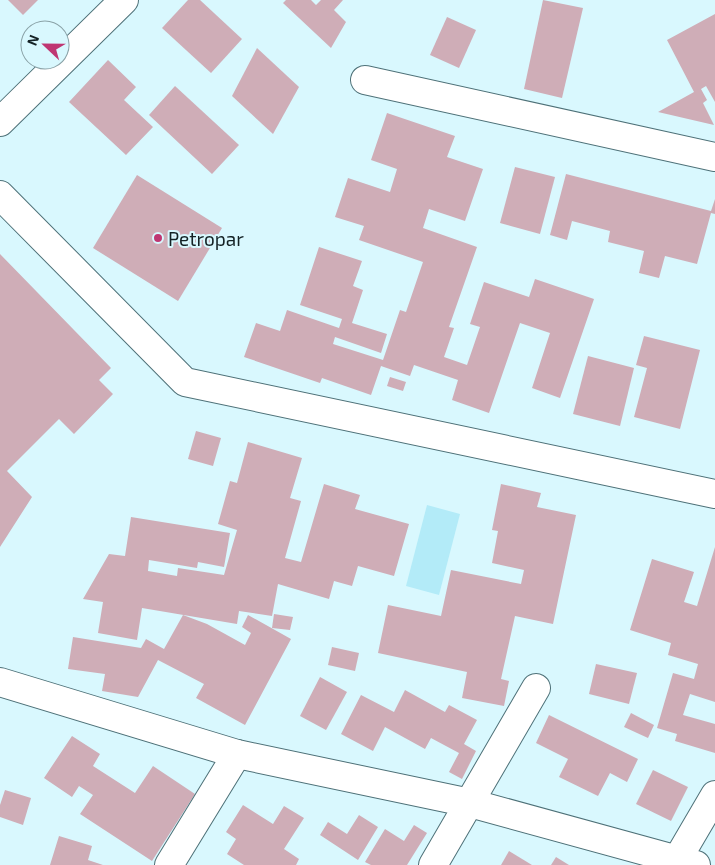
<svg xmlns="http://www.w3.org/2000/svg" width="715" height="865" font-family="'Exo 2',sans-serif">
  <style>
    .green { fill: #b3ebf8 }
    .building { fill: #cfadb7 }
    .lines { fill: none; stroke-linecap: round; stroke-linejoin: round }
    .minor-casing { stroke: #4e7178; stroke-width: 30 }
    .minor { stroke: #fff; stroke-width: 28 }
    .poi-dot { fill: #bf3672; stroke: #d9f8fe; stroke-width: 2 }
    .labels { text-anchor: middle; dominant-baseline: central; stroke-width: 4; stroke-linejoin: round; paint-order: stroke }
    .poi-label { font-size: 19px; fill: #142225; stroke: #d9f8fe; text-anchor: start }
  </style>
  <rect width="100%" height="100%" fill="#d9f8fe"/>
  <path class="green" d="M427 505 460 514 439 595 406 586Z"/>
  <g class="building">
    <path d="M8 0H38L23 15Z"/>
    <path d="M188 0H200L242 39 211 73 162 28Z"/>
    <path d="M286 0H311L316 5 321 0H343L334 10 346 22 331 48 283 3Z"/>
    <path d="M543 0 583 8 562 98 524 89Z"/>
    <path d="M715 14V102L706 86 701 89 707 100 703 103 714 125 658 112 694 92 667 40Z"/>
    <path d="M447 17 476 30 459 68 430 55Z"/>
    <path d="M257 48 299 87 273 134 232 96Z"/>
    <path d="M108 60 136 87 124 100 153 127 126 155 69 102Z"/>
    <path d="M175 86 239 145 212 174 149 115Z"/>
    <path d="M387 113 455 136 447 157 483 169 465 221 429 209 423 228 477 247 449 327 454 328 444 357 467 365 480 327 470 324 484 282 529 297 535 279 594 299 560 398 532 388 550 333 520 323 489 413 452 400 458 380 414 365 410 376 381 366 371 395 322 378 320 383 244 357 256 323 280 331 287 310 339 328 342 319 300 305 319 247 362 261 353 286 363 290 352 323 387 334 381 353 335 337 333 344 383 360 400 310 406 312 423 262 359 240 364 226 335 217 348 178 390 192 397 169 371 160Z"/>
    <path d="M515 167 555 177 540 234 500 223Z"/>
    <path d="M566 174 711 211 715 199V214L711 213 697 264 665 256 659 278 639 273 644 251 608 242 610 231 572 221 567 240 550 235Z"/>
    <path d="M137 175 222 228 178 301 93 248Z"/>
    <path d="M0 254 111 368 99 380 113 394 74 434 59 419 7 471 32 497 0 547Z"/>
    <path d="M644 336 700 350 680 429 634 417 647 368 636 365Z"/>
    <path d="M588 356 634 368 620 426 573 414Z"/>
    <path d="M390 377 406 382 403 391 387 386Z"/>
    <path d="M196 431 221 438 213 466 188 459Z"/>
    <path d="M248 442 302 458 290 498 301 501 285 558 301 562 324 484 360 495 355 509 409 524 394 576 358 566 352 586 334 581 329 599 278 584 272 616 239 611 237 624 142 608 137 640 98 633 103 602 83 599 109 554 125 556 131 517 230 533 224 567 198 562 197 568 149 560 148 571 177 576 178 568 224 575 237 530 218 524 230 481 237 483Z"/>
    <path d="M501 484 541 493 537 507 576 515 553 624 515 616 501 679 509 681 504 706 462 698 467 672 378 653 388 605 441 616 451 570 521 584 524 570 492 563 498 531 492 530Z"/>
    <path d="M715 547V702L690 694 683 715 715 724V753L675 741 677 734 657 728 673 673 694 679 698 664 668 655 671 643 630 630 652 559 694 572 684 602 697 606Z"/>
    <path d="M274 614 293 617 290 630 272 628Z"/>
    <path d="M183 615 207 624 245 645 251 633 242 627 248 615 291 639 245 725 196 698 204 684 158 660 138 697 102 691 105 674 68 669 73 637 141 648 146 639 164 649Z"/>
    <path d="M332 647 359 653 355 671 328 665Z"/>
    <path d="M596 664 637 673 629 704 589 694Z"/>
    <path d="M320 677 347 692 326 730 300 716Z"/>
    <path d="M405 690 445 712 449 705 477 720 464 744 476 751 462 779 449 772 459 753 431 738 425 749 385 727 373 751 341 734 361 695 394 712Z"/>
    <path d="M631 713 654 725 648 738 624 727Z"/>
    <path d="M549 715 638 759 627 782 610 773 598 796 559 777 568 759 536 743Z"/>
    <path d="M72 736 100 754 93 766 135 793 153 766 195 794 152 861 80 814 93 795 79 786 72 797 44 778Z"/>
    <path d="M653 770 688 787 671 821 636 804Z"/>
    <path d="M5 790 31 798 23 825 0 817V805Z"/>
    <path d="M243 805 273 824 284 806 304 818 284 849 299 859 296 865H244L227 854 236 839 226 832Z"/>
    <path d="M359 815 378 827 358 860 320 835 328 822 347 834Z"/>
    <path d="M414 825 427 833 407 865H371L365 862 385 829 404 841Z"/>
    <path d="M59 836 92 846 88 860 103 865H50Z"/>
    <path d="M509 851 532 865H501Z"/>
    <path d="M556 857 569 865H551Z"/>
  </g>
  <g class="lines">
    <g class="minor-casing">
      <g id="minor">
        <path d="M365 80 715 157"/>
        <path d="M0 122 124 0"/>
        <path d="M0 195 185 382 715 494"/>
        <path d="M0 682 237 754 470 803 696 865"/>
        <path d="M169 865 237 754"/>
        <path d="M433 865 536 688"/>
        <path d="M674 865 715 795"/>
      </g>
    </g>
    <use href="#minor" class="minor"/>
  </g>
  <circle class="poi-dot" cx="158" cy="238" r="5"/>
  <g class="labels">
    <g class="poi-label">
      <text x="168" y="238">Petropar</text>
    </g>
  </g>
  <g transform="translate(45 45) rotate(292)"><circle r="24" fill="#d9f8fe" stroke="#8aa2a7"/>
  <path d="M0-4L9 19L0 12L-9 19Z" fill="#bf3672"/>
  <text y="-8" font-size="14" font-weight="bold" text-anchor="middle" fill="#142225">N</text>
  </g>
</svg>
